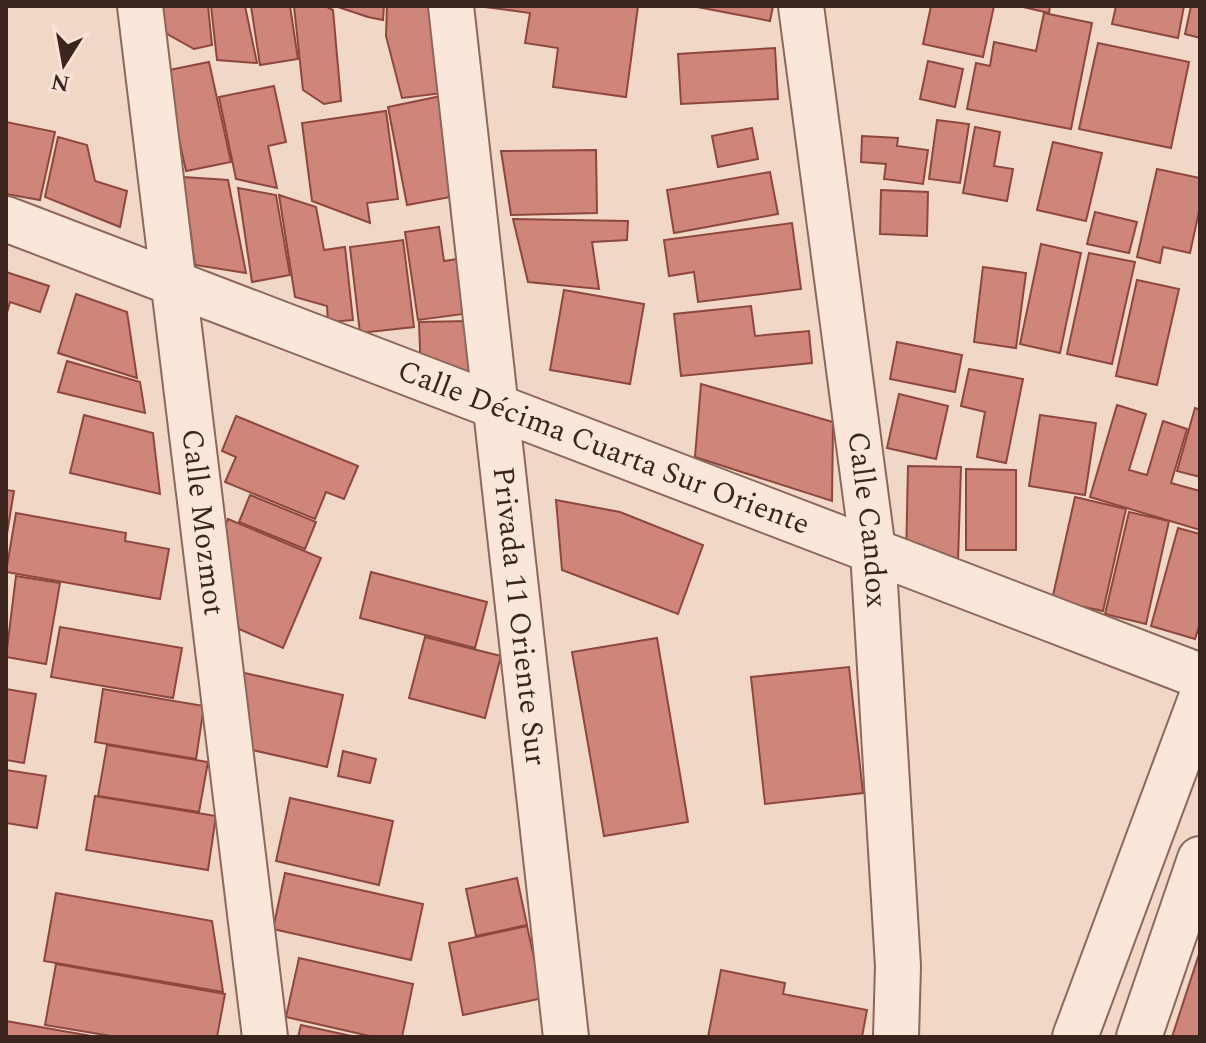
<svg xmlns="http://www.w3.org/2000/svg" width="1206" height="1043" font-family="Spectral,serif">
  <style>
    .building { fill: #d0857a; stroke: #8d473f; stroke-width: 2 }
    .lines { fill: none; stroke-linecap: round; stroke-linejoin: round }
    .street-casing { stroke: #8d675b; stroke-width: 48 }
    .street { stroke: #fae7da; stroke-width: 44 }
    .labels { text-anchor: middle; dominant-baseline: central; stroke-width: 7; stroke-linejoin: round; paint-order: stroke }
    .street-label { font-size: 30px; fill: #3d251f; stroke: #f7e4d6 }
  </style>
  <rect width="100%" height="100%" fill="#f0d7c6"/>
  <g class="building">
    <path d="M158 6H208L212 45 194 49 162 31Z"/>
    <path d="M211 6H245L257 63 217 60Z"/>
    <path d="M251 6H290L298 59 260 65Z"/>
    <path d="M294 6H325L333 10 341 101 324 104 303 90Z"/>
    <path d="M335 6H384L383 20 368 17Z"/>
    <path d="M387 6H436L452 92 402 98 386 36Z"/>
    <path d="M638 6 626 97 553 87 558 48 525 43 530 13 485 7Z"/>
    <path d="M692 6H773L770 21Z"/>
    <path d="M931 6H994L983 57 923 44Z"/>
    <path d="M1019 6H1050L1049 13Z"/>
    <path d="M1116 6H1184L1178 38 1112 24Z"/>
    <path d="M1191 6H1200V38L1185 34Z"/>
    <path d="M1044 13 1092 23 1071 129 967 109 976 63 990 66 994 42 1036 51Z"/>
    <path d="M1098 43 1189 62 1171 148 1079 129Z"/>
    <path d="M775 48 778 99 681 104 678 54Z"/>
    <path d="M928 61 963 69 955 107 920 99Z"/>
    <path d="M209 62 231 162 186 171 164 71Z"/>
    <path d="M274 86 286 142 268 146 277 188 236 179 219 97Z"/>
    <path d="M441 96 461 195 407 205 388 107Z"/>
    <path d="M386 111 398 199 367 203 370 223 312 201 302 123Z"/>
    <path d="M937 120 969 124 960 183 929 179Z"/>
    <path d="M6 122 55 132 40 200 6 194Z"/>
    <path d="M975 127 1000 132 994 166 1013 169 1007 201 963 193Z"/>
    <path d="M752 128 758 159 718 167 712 136Z"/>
    <path d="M862 136 898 138 897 146 928 150 923 184 884 179 886 164 861 162Z"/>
    <path d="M58 137 87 145 95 181 127 191 120 227 45 197Z"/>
    <path d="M1053 142 1102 153 1086 221 1037 210Z"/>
    <path d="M596 150 597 213 511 215 501 151Z"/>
    <path d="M1157 169 1200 178V207L1190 253 1163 247 1160 263 1137 257Z"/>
    <path d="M770 172 778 214 674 233 667 190Z"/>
    <path d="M183 177 228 180 246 273 195 265Z"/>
    <path d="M238 188 276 195 290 275 252 282Z"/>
    <path d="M881 190 928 192 927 236 880 234Z"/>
    <path d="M279 195 316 207 324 250 345 247 353 320 328 322 327 306 295 297Z"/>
    <path d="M1095 212 1137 222 1129 253 1087 244Z"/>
    <path d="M513 219 628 221 627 240 592 242 599 289 528 282Z"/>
    <path d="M792 223 801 289 698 302 694 272 669 276 664 240Z"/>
    <path d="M439 227 444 261 464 258 471 313 418 320 405 232Z"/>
    <path d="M403 240 414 327 360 333 350 247Z"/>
    <path d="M1041 244 1081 253 1060 353 1020 344Z"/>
    <path d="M1089 253 1135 262 1112 364 1067 354Z"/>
    <path d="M983 267 1026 273 1016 348 974 342Z"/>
    <path d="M6 272 49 286 40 312 10 302 6 316Z"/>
    <path d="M1137 280 1179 289 1157 385 1116 376Z"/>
    <path d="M564 290 644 304 630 384 550 370Z"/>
    <path d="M76 294 127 312 137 378 58 353Z"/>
    <path d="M751 306 755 336 809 331 812 363 681 376 674 314Z"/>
    <path d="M468 321 471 374 421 376 419 322Z"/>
    <path d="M897 342 962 355 955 392 890 379Z"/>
    <path d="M67 361 140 382 145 413 58 392Z"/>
    <path d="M969 369 1023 379 1006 463 977 457 985 412 961 406Z"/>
    <path d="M701 384 833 422 832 501 695 457Z"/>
    <path d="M899 394 948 406 936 459 887 448Z"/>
    <path d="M1117 405 1146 414 1129 470 1147 475 1163 421 1187 429 1171 483 1200 491V530L1090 497Z"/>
    <path d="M1195 408 1200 410V477L1177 471Z"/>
    <path d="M84 415 153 433 160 494 70 473Z"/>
    <path d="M1040 415 1096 423 1085 495 1029 486Z"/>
    <path d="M236 416 358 466 344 499 326 492 315 519 225 482 236 457 222 451Z"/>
    <path d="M908 466 961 467 958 561 906 560Z"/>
    <path d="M966 469 1016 470V550H966Z"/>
    <path d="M6 490 14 491 6 540Z"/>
    <path d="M250 495 316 522 305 549 239 522Z"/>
    <path d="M1075 497 1126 509 1103 611 1052 600Z"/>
    <path d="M556 500 620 512 703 545 678 614 562 570Z"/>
    <path d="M1129 512 1169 521 1146 624 1105 614Z"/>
    <path d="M16 513 126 533 125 541 169 549 160 599 6 572Z"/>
    <path d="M228 519 321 558 283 648 239 629 218 542Z"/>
    <path d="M1178 528 1200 534V623L1195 639 1151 626Z"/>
    <path d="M371 572 487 602 475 648 360 618Z"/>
    <path d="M16 576 60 583 46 664 6 657Z"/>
    <path d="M60 627 182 648 173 698 51 677Z"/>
    <path d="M425 637 501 656 485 718 409 698Z"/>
    <path d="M657 638 688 822 604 836 572 652Z"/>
    <path d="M849 667 863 793 765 804 751 677Z"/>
    <path d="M240 672 343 695 327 767 248 749Z"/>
    <path d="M6 689 36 694 24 763 6 760Z"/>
    <path d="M103 689 204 706 196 759 95 742Z"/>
    <path d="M107 745 208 762 199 812 98 796Z"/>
    <path d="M343 751 376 759 370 783 338 776Z"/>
    <path d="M6 770 46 776 37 828 6 823Z"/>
    <path d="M95 796 216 816 208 870 86 850Z"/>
    <path d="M290 798 393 821 379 885 276 861Z"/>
    <path d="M285 873 423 904 411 960 273 929Z"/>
    <path d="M517 878 527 925 476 936 466 889Z"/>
    <path d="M56 893 212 921 223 992 44 961Z"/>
    <path d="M527 926 543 998 463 1015 449 943Z"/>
    <path d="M1200 951V1037H1172Z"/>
    <path d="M299 958 413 984 402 1037H374L286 1017Z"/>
    <path d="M56 964 225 994 217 1037H117L45 1025Z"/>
    <path d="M721 970 785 983 783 994 867 1010 862 1037H708Z"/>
    <path d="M6 1021 97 1037H6Z"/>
    <path d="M301 1025 356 1037H298Z"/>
  </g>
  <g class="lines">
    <g class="street-casing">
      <g id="street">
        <path id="s1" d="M140 6 265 1037"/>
        <path id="s2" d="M451 6 566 1037"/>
        <path id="s3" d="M801 6 873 551 898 966 896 1037"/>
        <path id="s4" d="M6 219 1200 676"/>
        <path d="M1075 1037 1200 701"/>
        <path d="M1139 1037 1200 859"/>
      </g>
    </g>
    <use href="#street" class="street"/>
  </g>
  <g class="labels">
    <g class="street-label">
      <text stroke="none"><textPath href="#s4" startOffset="640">Calle Décima Cuarta Sur Oriente</textPath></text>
      <text stroke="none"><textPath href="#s3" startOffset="518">Calle Candox</textPath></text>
      <text stroke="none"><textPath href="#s1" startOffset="520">Calle Mozmot</textPath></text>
      <text stroke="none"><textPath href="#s2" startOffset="614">Privada 11 Oriente Sur</textPath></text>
    </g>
  </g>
  <rect width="1206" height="1043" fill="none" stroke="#3d251f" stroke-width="16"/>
  <g transform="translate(64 64) rotate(191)" stroke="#f7e4d6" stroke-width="6" paint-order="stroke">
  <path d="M0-6L14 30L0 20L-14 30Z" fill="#3d251f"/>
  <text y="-12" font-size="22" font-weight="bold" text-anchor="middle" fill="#3d251f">N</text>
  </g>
</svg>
